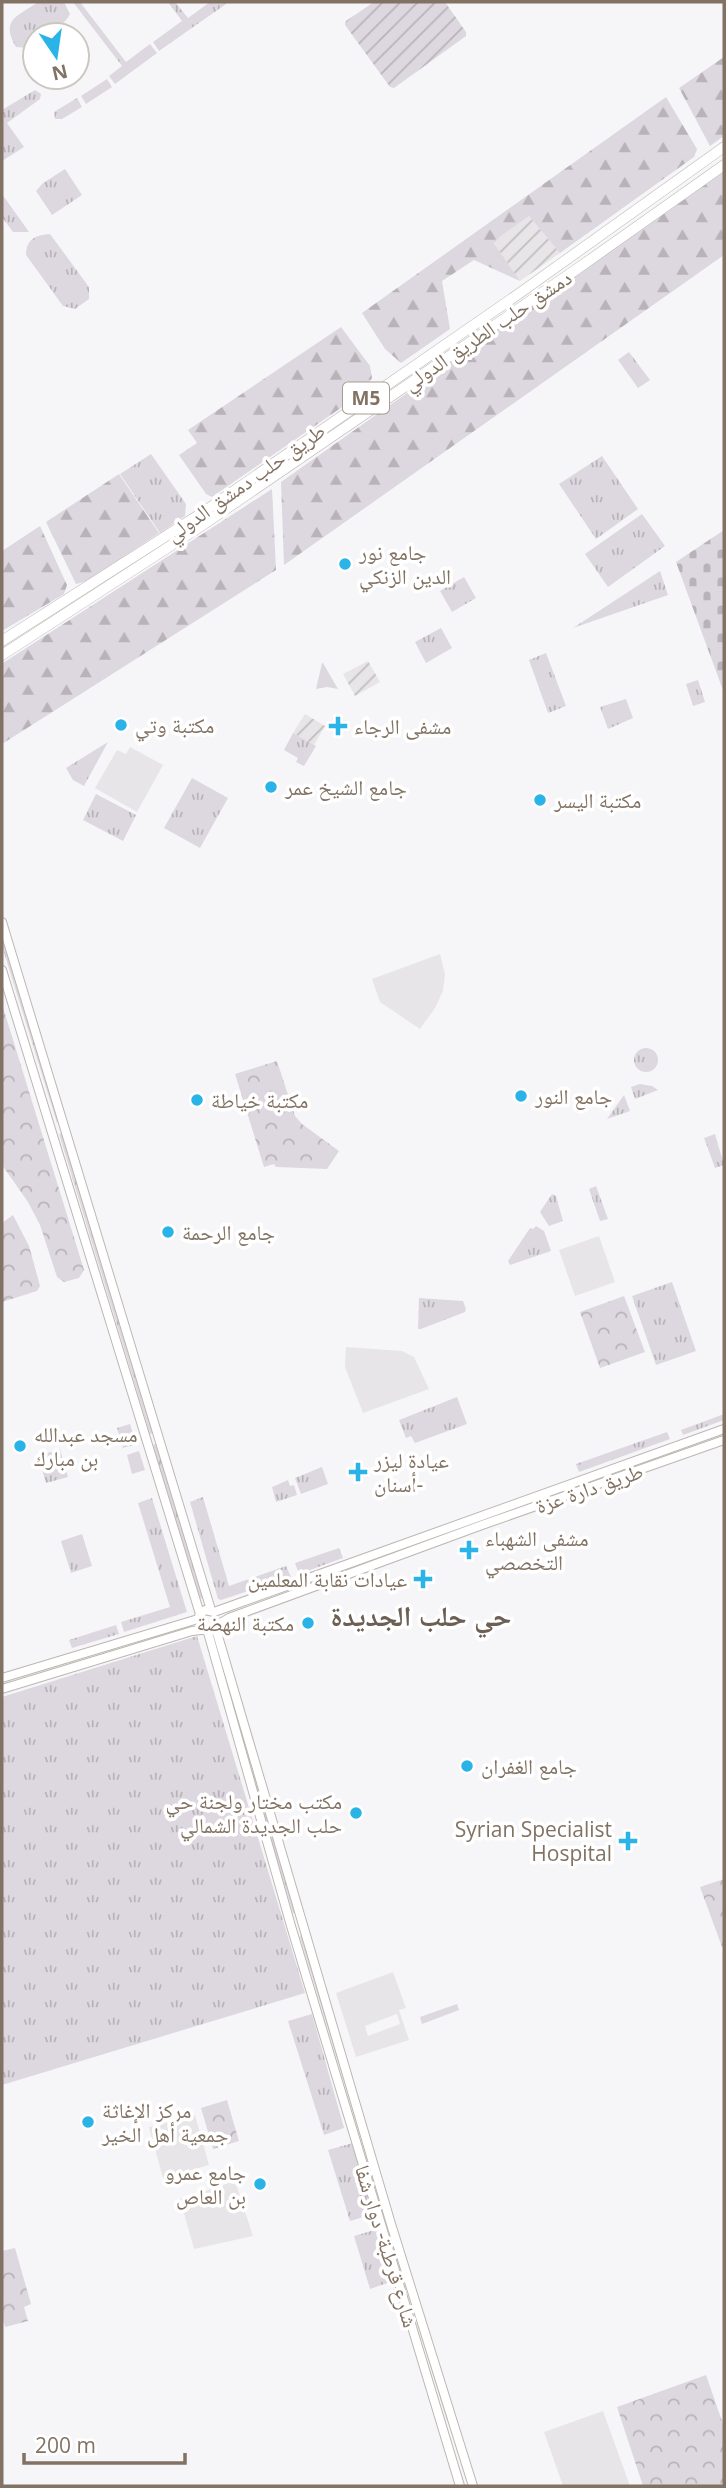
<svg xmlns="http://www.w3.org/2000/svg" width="726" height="2488" font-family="'Open Sans','Noto Naskh Arabic',sans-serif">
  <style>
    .built { fill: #e7e5e7; fill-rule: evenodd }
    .industrial { fill: url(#industrial-furrows) }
    .grass { fill: url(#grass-tufts) }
    .forest { fill: url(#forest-firs) }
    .cemetery { fill: url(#cemetery-stones) }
    .park { fill: url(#park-crowns) }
    .garden { fill: url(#garden-furrows) }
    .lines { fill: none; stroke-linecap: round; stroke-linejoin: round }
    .secondary-casing { stroke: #bdb7b1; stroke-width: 10 }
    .trunk-casing { stroke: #bbb7b2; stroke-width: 11 }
    .secondary { stroke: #fff; stroke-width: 8 }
    .trunk { stroke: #fff; stroke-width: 10 }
    .poi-dot { fill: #29b3e6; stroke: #fff; stroke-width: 2.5 }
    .labels { text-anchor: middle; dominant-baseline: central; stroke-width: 7; stroke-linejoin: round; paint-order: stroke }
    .shield { fill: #fff; stroke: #a89c92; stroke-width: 2 }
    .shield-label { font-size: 19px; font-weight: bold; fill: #827263 }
    .street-label { font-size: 21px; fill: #827263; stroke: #fff }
    .poi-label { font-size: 21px; fill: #827263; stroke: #fff; text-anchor: start }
    .district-label { font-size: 28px; font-weight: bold; fill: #6c6055; stroke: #fff }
  </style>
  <defs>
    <pattern id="industrial-furrows" width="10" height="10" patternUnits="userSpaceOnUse" patternTransform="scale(1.75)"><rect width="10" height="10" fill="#e7e5e7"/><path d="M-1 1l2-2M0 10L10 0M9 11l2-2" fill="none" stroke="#c1bebf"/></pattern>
    <pattern id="grass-tufts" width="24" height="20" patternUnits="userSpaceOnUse" patternTransform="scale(1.75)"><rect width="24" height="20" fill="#ddd7e0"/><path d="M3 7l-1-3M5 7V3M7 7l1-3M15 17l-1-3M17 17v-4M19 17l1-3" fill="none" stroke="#b9b3b9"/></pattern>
    <pattern id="forest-firs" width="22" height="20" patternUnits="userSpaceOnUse" patternTransform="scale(1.75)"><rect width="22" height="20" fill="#ddd7e0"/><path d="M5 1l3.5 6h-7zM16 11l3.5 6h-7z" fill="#b9b3b9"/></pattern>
    <pattern id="cemetery-stones" width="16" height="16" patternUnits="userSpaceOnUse" patternTransform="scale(1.75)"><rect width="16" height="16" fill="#ddd7e0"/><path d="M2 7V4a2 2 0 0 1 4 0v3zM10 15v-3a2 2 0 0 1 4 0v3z" fill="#b9b3b9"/></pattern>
    <pattern id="park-crowns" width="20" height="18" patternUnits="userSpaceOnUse" patternTransform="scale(1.75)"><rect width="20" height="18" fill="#ddd7e0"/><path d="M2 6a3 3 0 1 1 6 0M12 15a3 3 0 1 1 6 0" fill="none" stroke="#b9b3b9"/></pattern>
    <pattern id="garden-furrows" width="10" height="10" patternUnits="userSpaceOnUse" patternTransform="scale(1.75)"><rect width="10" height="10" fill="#ddd7e0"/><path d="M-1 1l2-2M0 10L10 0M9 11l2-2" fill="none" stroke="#b9b3b9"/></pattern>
  </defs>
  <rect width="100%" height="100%" fill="#f6f6f9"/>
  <g class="built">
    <path d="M130 747 163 765 137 812 95 788 117 750 126 754Z"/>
    <path d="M440 954 445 974 443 991 435 1008 420 1029 380 1002 372 979Z"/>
    <path d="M599 1236 615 1282 575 1296 559 1250Z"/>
    <path d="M346 1347 402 1351 414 1357 429 1389 363 1413 345 1367Z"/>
    <path d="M393 1972 406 2008 399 2010 409 2040 356 2057 336 1993ZM397 2014 400 2024 368 2036 365 2026Z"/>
    <path d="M195 2115 209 2165 163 2178 149 2127Z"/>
    <path d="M235 2181 253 2236 194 2249 180 2199Z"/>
    <path d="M603 2411 630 2486H563L544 2432Z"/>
  </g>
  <g class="industrial">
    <path d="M529 216 560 253 520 281 493 242Z"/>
    <path d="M368 661 380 682 355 696 343 674Z"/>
    <path d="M305 714 325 726 314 745 293 733Z"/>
  </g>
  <g class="grass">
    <path d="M38 2H64L70 14C64 26 48 35 35 35V42L27 48 16 47C0 19 17 17 38 2Z"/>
    <path d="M73 2H80L126 62 150 44 157 53 115 84 109 76 122 66Z"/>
    <path d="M168 2H175L188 18 210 2H229L159 51 153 42 182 21Z"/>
    <path d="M107 79 112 87 86 104 81 96Z"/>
    <path d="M35 90 41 94 40 99 7 123 24 147 2 161V110Z"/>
    <path d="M77 98 82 107 62 119H55L54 112Z"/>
    <path d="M65 169 82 195 52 215 36 191 43 183Z"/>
    <path d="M2 194 29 232H30H13L2 217Z"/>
    <path d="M50 234 89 287V299L75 309 63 306 26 255C26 239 36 235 50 234Z"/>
    <path d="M629 352 650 380 638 388 618 360Z"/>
    <path d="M151 454 186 504 185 516 160 533 120 474Z"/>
    <path d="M602 456 638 509 596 539 559 484Z"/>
    <path d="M642 514 665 546 608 587 585 554Z"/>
    <path d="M660 571 668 595 573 628Z"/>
    <path d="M464 577 476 598 452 612 440 591Z"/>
    <path d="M441 628 452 648 426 663 415 642Z"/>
    <path d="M546 653 566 706 548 713 529 660Z"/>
    <path d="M322 663H323L338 689 327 687 316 689Z"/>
    <path d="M698 680 705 702 693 706 686 684Z"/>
    <path d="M626 699 633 718 608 729 600 707Z"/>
    <path d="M293 733 316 746 304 766 296 762 298 758 284 750Z"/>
    <path d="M108 742 84 786 73 780 66 768Z"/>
    <path d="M192 778 228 798 200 848 164 828Z"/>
    <path d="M96 794 136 815 123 841 83 820Z"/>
    <path d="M2 933 59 1121 57 1123 2 946Z"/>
    <circle cx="646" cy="1060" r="12"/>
    <path d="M640 1084 652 1086 658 1090 635 1099 631 1087Z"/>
    <path d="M624 1095 630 1111 607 1119Z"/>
    <path d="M63 1133 154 1433 150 1434 59 1134Z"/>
    <path d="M715 1134 724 1165 715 1168 704 1138Z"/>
    <path d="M596 1186 608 1219 600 1221 589 1189Z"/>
    <path d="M552 1194 556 1196 563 1221 549 1226 540 1212Z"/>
    <path d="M536 1226 544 1231 551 1251 510 1265 508 1261 530 1228 533 1229Z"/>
    <path d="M672 1282 696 1351 656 1365 632 1296Z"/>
    <path d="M419 1298 463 1301 466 1309 465 1312 421 1329H418Z"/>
    <path d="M457 1397 467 1424 415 1443 411 1436 406 1438 399 1420Z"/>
    <path d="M724 1414V1420L683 1435 681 1430Z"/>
    <path d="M130 1424 136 1444 123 1448 117 1428Z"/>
    <path d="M667 1432 670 1439 579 1472 576 1464Z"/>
    <path d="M157 1443 204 1597 203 1599 200 1598 153 1445Z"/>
    <path d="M60 1449 68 1477 46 1483 38 1456Z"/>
    <path d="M139 1451 145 1470 132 1474 127 1455Z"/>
    <path d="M322 1467 328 1484 301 1494 295 1478Z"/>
    <path d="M288 1480 290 1486 294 1485 297 1495 276 1502 272 1487Z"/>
    <path d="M203 1497 229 1586 286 1566 291 1577 221 1600 218 1599 190 1502Z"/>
    <path d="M152 1498 187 1612 124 1632 121 1622 170 1607 138 1503Z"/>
    <path d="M82 1534 92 1566 71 1573 61 1541Z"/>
    <path d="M339 1548 343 1558 299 1574 295 1563Z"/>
    <path d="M116 1625 119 1634 72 1648 69 1640Z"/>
    <path d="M214 1634 296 1914 293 1913 210 1636Z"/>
    <path d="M197 1636 305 1993 2 2085V1697Z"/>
    <path d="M301 1934 304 1935 451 2423 447 2421 300 1937Z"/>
    <path d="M457 2004 459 2010 422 2024 420 2017Z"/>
    <path d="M312 2014 344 2128 324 2135 288 2021Z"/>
    <path d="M353 2143 374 2214 350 2221 328 2150Z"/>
    <path d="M378 2229 393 2281 370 2289 354 2236Z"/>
  </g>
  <g class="forest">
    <path d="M724 57V136L710 146 679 88Z"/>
    <path d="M666 97 697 149 694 157 560 253 529 216 493 242 520 281 474 260 442 281 450 329 401 363 385 349 362 313Z"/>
    <path d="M724 169V255L284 565 281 482Z"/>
    <path d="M341 327 370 366 372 378 364 392 212 497 206 494 179 455 197 443 188 430Z"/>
    <path d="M119 474 159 533 87 581 76 584 46 522Z"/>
    <path d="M272 489 276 570 2 744 3 663Z"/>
    <path d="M40 526 67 585 64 594 2 631V551Z"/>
  </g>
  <path class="cemetery" d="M724 530V693L676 562Z"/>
  <g class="park">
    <path d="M2 1004 84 1270 79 1278 64 1282 57 1277 40 1225 28 1202 2 1165Z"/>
    <path d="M277 1061 295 1116 302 1124 339 1151 327 1169 276 1167 274 1164 264 1167 235 1074Z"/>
    <path d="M13 1215 29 1246 40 1286 37 1291 2 1302V1223Z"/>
    <path d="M624 1296 645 1352 600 1368 580 1312Z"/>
    <path d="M724 1879V1946L722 1947 700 1887Z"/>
    <path d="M227 2100 239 2141 213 2149 201 2108Z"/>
    <path d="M15 2248 31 2304 24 2307 28 2321 5 2327 2 2316V2251Z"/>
    <path d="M706 2375 724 2427V2486H643L617 2407Z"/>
  </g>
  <path class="garden" d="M374 2H445L466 32V36L394 88 390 87 345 25 346 21Z"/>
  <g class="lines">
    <g class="secondary-casing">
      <g id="secondary">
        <path d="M2 922 211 1610"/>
        <path d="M2 970 200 1614"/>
        <path d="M198 1619 200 1614 205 1610 214 1612 724 1429"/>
        <path d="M215 1626 391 2224 473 2486"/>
        <path d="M207 1629 291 1926 460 2486"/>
        <path d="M2 1678 198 1619"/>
        <path d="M2 1689 192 1631 210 1629 229 1618 482 1525 724 1440"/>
      </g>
    </g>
    <g class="trunk-casing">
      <g id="trunk">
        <path d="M2 641 202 513 517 295 724 147"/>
        <path d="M2 655 201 526 577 269 724 165"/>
      </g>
    </g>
    <use href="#secondary" class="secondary"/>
    <use href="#trunk" class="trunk"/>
  </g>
  <g class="poi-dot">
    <circle cx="345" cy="564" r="7"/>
    <circle cx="121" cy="725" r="7"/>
    <path d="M334.5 715.5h7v7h7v7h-7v7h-7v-7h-7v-7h7z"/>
    <circle cx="271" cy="787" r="7"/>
    <circle cx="540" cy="800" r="7"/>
    <circle cx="521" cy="1096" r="7"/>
    <circle cx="197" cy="1100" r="7"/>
    <circle cx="168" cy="1232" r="7"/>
    <circle cx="20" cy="1446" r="7"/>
    <path d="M354.5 1461.5h7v7h7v7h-7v7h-7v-7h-7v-7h7z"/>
    <path d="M465.5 1539.5h7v7h7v7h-7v7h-7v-7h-7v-7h7z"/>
    <path d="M419.5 1568.5h7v7h7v7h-7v7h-7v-7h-7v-7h7z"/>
    <circle cx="308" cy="1623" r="7"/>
    <circle cx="467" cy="1766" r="7"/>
    <circle cx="356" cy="1813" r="7"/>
    <path d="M624.5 1830.5h7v7h7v7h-7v7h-7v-7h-7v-7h7z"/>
    <circle cx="88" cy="2122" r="7"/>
    <circle cx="260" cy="2184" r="7"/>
  </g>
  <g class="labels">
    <rect class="shield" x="343" y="382.5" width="46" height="31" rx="5"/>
    <g class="shield-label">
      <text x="366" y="398">M5</text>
    </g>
    <g class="street-label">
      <text transform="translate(487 330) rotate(-34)">دمشق حلب الطريق الدولي</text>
      <text transform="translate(245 482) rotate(-35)">طريق حلب دمشق الدولي</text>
      <text transform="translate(589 1488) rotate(-19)">طريق دارة عزة</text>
      <text transform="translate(387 2246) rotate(73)">شارع قرطبة- دوار شفا</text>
    </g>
    <g class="poi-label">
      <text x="359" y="552">جامع نور<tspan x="359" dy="24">الدين الزنكي</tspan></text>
      <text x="135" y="725">مكتبة وتي</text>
      <text x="354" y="726">مشفى الرجاء</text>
      <text x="285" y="787">جامع الشيخ عمر</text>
      <text x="554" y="800">مكتبة اليسر</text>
      <text x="535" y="1096">جامع النور</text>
      <text x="211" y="1100">مكتبة خياطة</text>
      <text x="182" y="1232">جامع الرحمة</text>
      <text x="34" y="1434">مسجد عبدالله<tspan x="34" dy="24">بن مبارك</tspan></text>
      <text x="374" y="1460">عيادة ليزر<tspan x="374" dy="24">أسنان-</tspan></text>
      <text x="485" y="1538">مشفى الشهباء<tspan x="485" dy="24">التخصصي</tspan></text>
      <text x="407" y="1579" text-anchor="end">عيادات نقابة المعلمين</text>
      <text x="294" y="1623" text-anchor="end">مكتبة النهضة</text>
      <text x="481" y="1766">جامع الغفران</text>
      <text x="342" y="1801" text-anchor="end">مكتب مختار ولجنة حي<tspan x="342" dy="24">حلب الجديدة الشمالي</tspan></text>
      <text x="612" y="1829" text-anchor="end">Syrian Specialist<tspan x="612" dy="24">Hospital</tspan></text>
      <text x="102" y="2110">مركز الإغاثة<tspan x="102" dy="24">جمعية أهل الخير</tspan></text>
      <text x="246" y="2172" text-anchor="end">جامع عمرو<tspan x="246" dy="24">بن العاص</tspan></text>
    </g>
    <g class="district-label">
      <text x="421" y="1615">حي حلب الجديدة</text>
    </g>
  </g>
  <rect width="726" height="2488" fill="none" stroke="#827263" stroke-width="7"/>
  <g transform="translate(56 56) rotate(167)"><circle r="33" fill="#ffffff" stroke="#cdc7c1" stroke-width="2"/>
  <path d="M0-5L12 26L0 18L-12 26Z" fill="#29b3e6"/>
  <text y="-10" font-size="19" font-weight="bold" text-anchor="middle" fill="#827263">N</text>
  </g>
  <path d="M24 2453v10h161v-10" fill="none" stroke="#827263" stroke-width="3.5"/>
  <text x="35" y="2453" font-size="21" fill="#827263" stroke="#ffffff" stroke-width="5" paint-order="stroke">200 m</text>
</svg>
